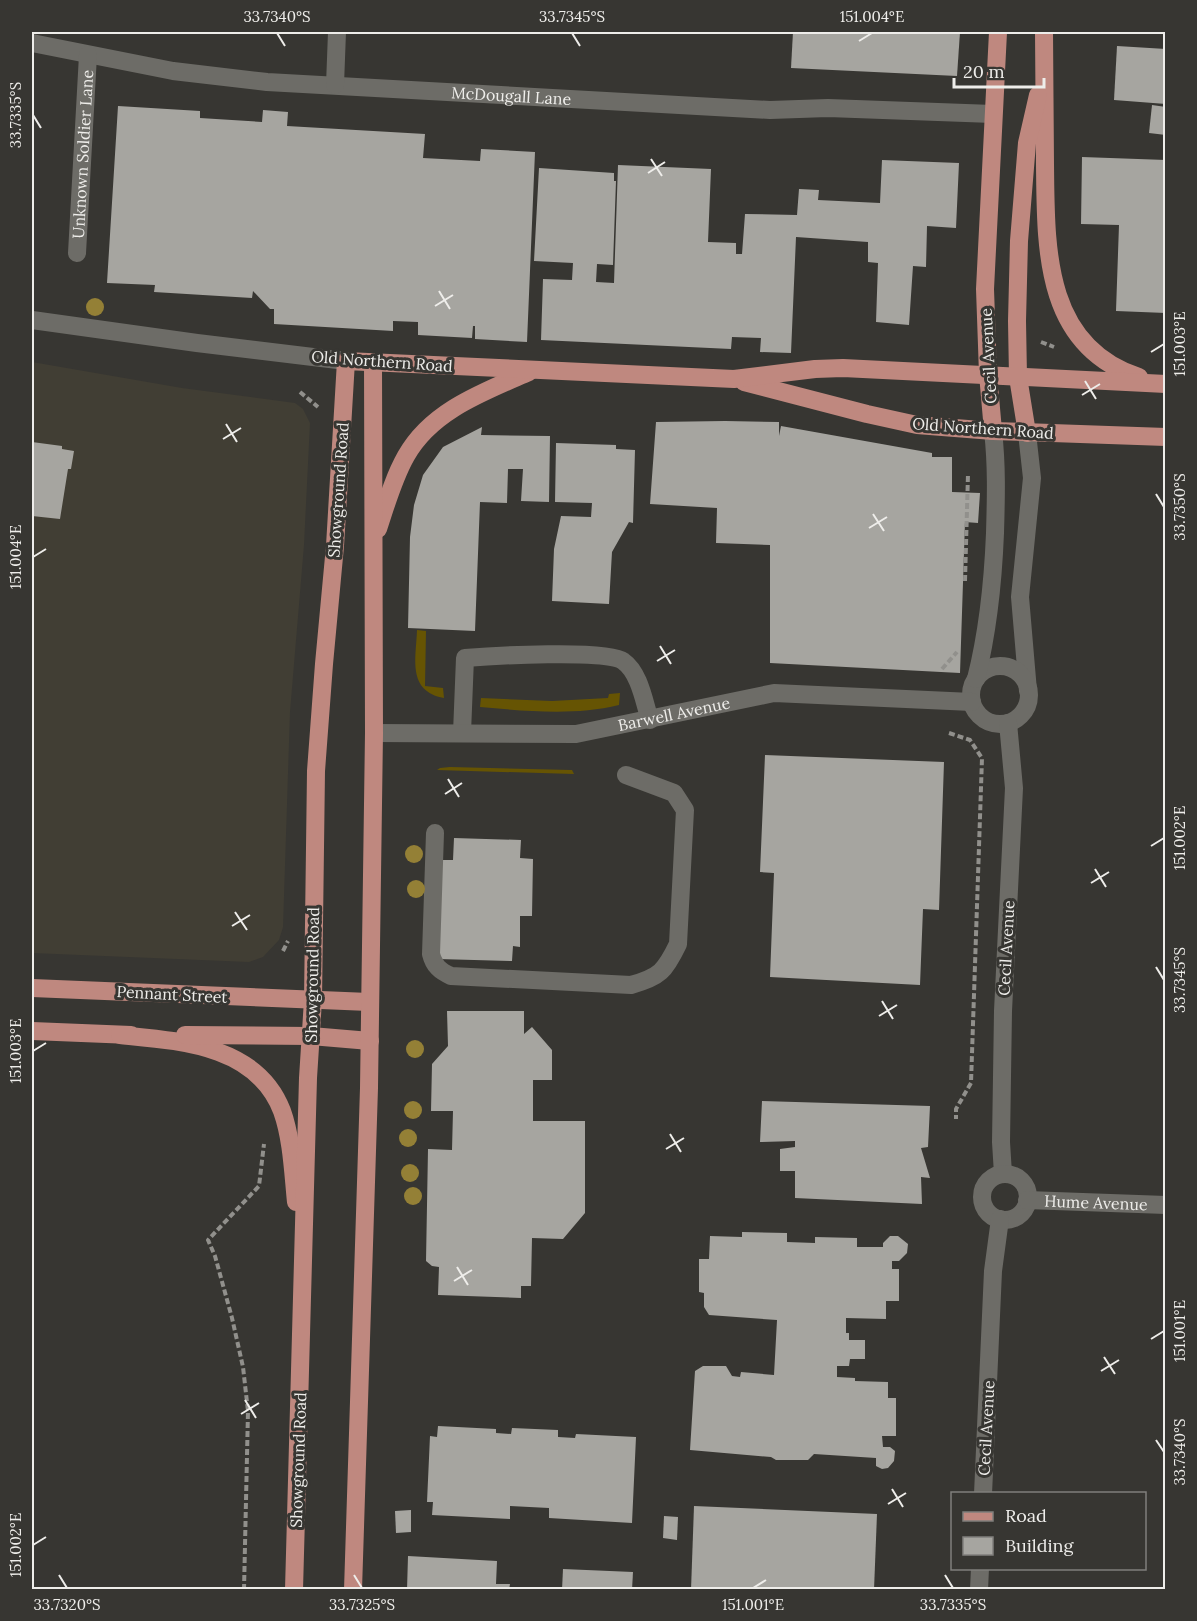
<svg xmlns="http://www.w3.org/2000/svg" width="1197" height="1621" font-family="Lora,serif">
  <style>
    .built { fill: #413e34 }
    .green { fill: #665403 }
    .building { fill: #a6a5a0 }
    .lines { fill: none; stroke-linecap: round; stroke-linejoin: round }
    .path { stroke: #91908c; stroke-width: 4; stroke-dasharray: 6 3; stroke-linecap: butt }
    .lane { stroke: #6d6c67; stroke-width: 18 }
    .street { stroke: #6d6c67; stroke-width: 18 }
    .secondary { stroke: #6d6c67; stroke-width: 18 }
    .primary { stroke: #bf887f; stroke-width: 18 }
    .tree { fill: #948036 }
    .ticks { fill: none; stroke: #eeedea; stroke-width: 2 }
    .labels { text-anchor: middle; dominant-baseline: central; stroke-width: 6; stroke-linejoin: round; paint-order: stroke }
    .street-label { font-size: 16px; fill: #eeedea; stroke: #373632 }
    .neatline { fill: none; stroke: #eeedea; stroke-width: 2 }
    .ticks-label { font-size: 15px; text-anchor: middle; fill: #eeedea }
  </style>
  <rect width="100%" height="100%" fill="#373632"/>
  <path class="built" d="M32 362 182 388 295 403 303 409 310 423 304 545 290 712 283 927 279 940 263 957 249 962 32 953Z"/>
  <g class="green">
    <path d="M417 630 426 631 425 686 443 688 444 698C407 691 416 659 417 630Z"/>
    <path d="M620 693 619 705C574 716 526 711 480 707L481 698 552 701 608 698 609 694Z"/>
    <path d="M450 767 572 770 574 774 437 770 440 768Z"/>
  </g>
  <g class="building">
    <path d="M793 32H960L957 76 791 68Z"/>
    <path d="M1117 46 1166 49V104L1114 100Z"/>
    <path d="M1152 105 1166 107V135L1149 133Z"/>
    <path d="M118 106 200 111V118L262 122 263 110 288 112 287 126 425 134 423 158 480 161 481 149 535 152 527 342 475 339V326H473L472 338 418 335V322L393 321V331L274 324V309H270L253 291 252 298 154 292 155 285 107 283Z"/>
    <path d="M1082 157 1166 160V313L1116 311 1119 225 1081 224Z"/>
    <path d="M882 160 959 163 956 228 927 226 926 267 913 266 909 325 876 322 878 263 868 262V242L796 237 791 353 760 352 761 338 732 337 731 349 541 340 543 279 572 280 573 263 534 261 539 168 614 173V181H616L613 265 597 264 596 282 614 283 618 165 711 169 708 242 736 243V254H742L745 214 797 215 799 189 819 190 818 200 880 203Z"/>
    <path d="M725 421 779 422V436L781 426 932 453V457H952V492L980 493 978 523 965 522 960 673 770 663V545L716 543 717 508 650 504 656 422Z"/>
    <path d="M482 427 481 435 550 436 549 502 521 501 523 469H508L507 503 480 502 475 631 408 628 410 537 414 505 423 475 443 447Z"/>
    <path d="M32 442 62 446V449L74 451 71 469H68L60 519 32 516Z"/>
    <path d="M556 443 616 445V449L635 450 633 523 629 522 612 552 609 604 552 601 554 549 561 516 591 517 592 503 555 502Z"/>
    <path d="M765 755 944 762 939 910 923 909 920 985 770 977 774 873 760 872Z"/>
    <path d="M454 838 521 840 520 858 533 859 532 916H520V947L513 946 512 961 438 959 441 860H453Z"/>
    <path d="M447 1011H524V1034L532 1027 552 1050V1080H533V1121H585V1213L563 1239 532 1238 531 1286H521V1298L438 1295 439 1267 432 1266 426 1261 428 1149 452 1150 453 1111H431L432 1064 448 1046Z"/>
    <path d="M762 1101 930 1106 928 1147 921 1148 930 1178 921 1177 922 1204 795 1198V1171H780V1149L795 1147V1141L760 1142Z"/>
    <path d="M742 1232 787 1233V1242L815 1243V1237L857 1238V1247H883V1243L890 1236H898L908 1244 907 1253 899 1261H892V1269H899V1301H886V1319L846 1318V1333H849V1340H865V1359H850L849 1366H837V1377L855 1378V1381L888 1382V1398H896V1436H882L883 1447H890L895 1451 894 1461 888 1468 882 1469 876 1466V1458L814 1454 808 1460H776L771 1457 690 1450 695 1371 703 1366H726L732 1376 740 1377 741 1372 774 1375 777 1320 709 1315 704 1307V1293L699 1292V1259H709L710 1236 742 1237Z"/>
    <path d="M438 1426 496 1429V1433L511 1434 512 1428 558 1430V1437L575 1438 576 1434 636 1437 632 1523 549 1518V1508L510 1506V1519L432 1515 433 1502H427L430 1436 437 1437Z"/>
    <path d="M694 1506 877 1514 874 1590H691Z"/>
    <path d="M411 1510V1532L396 1533 395 1511Z"/>
    <path d="M664 1516 678 1517 677 1540 663 1538Z"/>
    <path d="M408 1556 497 1561 496 1584H510L509 1590H407Z"/>
    <path d="M563 1569 633 1572 632 1590H562Z"/>
  </g>
  <g class="lines">
    <g class="path">
      <path d="M1041 342 1054 347"/>
      <path d="M300 392 318 407"/>
      <path d="M965 581 968 474"/>
      <path d="M942 669 957 652"/>
      <path d="M949 733 970 740 982 758 971 1083 956 1109V1119"/>
      <path d="M283 951 288 941"/>
      <path d="M244 1590 248 1411 243 1367 232 1318 215 1256 208 1240 259 1186 264 1144"/>
    </g>
    <g class="lane">
      <path id="s1" d="M32 43 173 71 267 82 770 110 828 108 993 114"/>
      <path d="M335 85 337 32"/>
      <path id="s2" d="M77 253 88 55"/>
      <path d="M462 733 465 658C490 656 608 649 623 661 640 673 644 702 650 720"/>
      <path d="M435 833 431 954C434 966 440 971 451 976L631 985C660 977 665 971 678 944L685 810 674 793 626 775"/>
    </g>
    <g class="street">
      <path d="M1027 433 1032 478 1020 597 1028 691"/>
      <circle cx="1000" cy="695" r="29"/>
      <path d="M976 679C988 631 993 583 995 533 996 498 997 466 993 431"/>
      <path id="s3" d="M374 733 576 734 774 693 972 702"/>
      <path d="M1003 1174 1001 1142 1003 1011 1014 788 1008 723"/>
      <circle cx="1005" cy="1197" r="23"/>
      <path id="s4" d="M1027 1200 1166 1205"/>
      <path d="M983 1494 993 1271 1000 1219"/>
      <path d="M979 1590 980 1568"/>
    </g>
    <path class="secondary" d="M32 320 197 343 346 361"/>
    <g class="primary">
      <path d="M1044 32C1044 76 1045 120 1045 164 1046 247 1043 346 1139 377"/>
      <path d="M744 382 867 414 917 425 993 431 1166 437"/>
      <path d="M993 431 988 374 985 289 998 32"/>
      <path d="M1027 433 1018 377 1017 321 1019 241 1027 143 1038 95"/>
      <path d="M378 529C386 505 393 479 406 456 431 411 483 392 529 372"/>
      <path d="M32 988 369 1002"/>
      <path d="M32 1031 131 1035"/>
      <path d="M120 1035C180 1041 257 1045 282 1111 292 1139 293 1173 296 1202"/>
      <path d="M185 1035 311 1036 370 1041"/>
      <path d="M294 1590 308 1078 313 1000 316 771 324 664 335 546 346 361 734 379 815 369 843 368 1166 384"/>
      <path d="M353 1590 369 1088 374 733 373 362"/>
    </g>
  </g>
  <g class="tree">
    <circle cx="95" cy="307" r="9"/>
    <circle cx="414" cy="854" r="9"/>
    <circle cx="416" cy="889" r="9"/>
    <circle cx="415" cy="1049" r="9"/>
    <circle cx="413" cy="1110" r="9"/>
    <circle cx="408" cy="1138" r="9"/>
    <circle cx="410" cy="1173" r="9"/>
    <circle cx="413" cy="1196" r="9"/>
  </g>
  <path class="ticks" d="M277 33 285 46M572 33 580 46M859 41 872 33M33 115 41 128M651 159 662 176M648 173 665 162M439 291 450 309M435 306 453 295M1151 352 1164 344M1085 381 1096 399M1082 395 1100 384M226 424 237 442M223 439 241 428M1156 494 1164 507M873 514 884 531M869 528 887 517M33 557 46 549M660 646 671 664M657 661 675 650M448 779 459 797M445 794 462 783M1151 846 1164 838M1095 869 1106 887M1091 883 1109 872M235 912 247 930M232 926 250 915M1156 967 1164 980M882 1001 893 1019M879 1016 897 1005M33 1051 46 1043M670 1134 681 1152M666 1149 684 1138M457 1267 468 1285M454 1281 472 1270M1151 1339 1164 1331M1104 1357 1115 1374M1101 1371 1119 1360M245 1400 256 1418M241 1414 259 1403M1156 1440 1164 1452M892 1489 903 1507M888 1504 906 1493M33 1545 46 1537M59 1575 67 1588M354 1575 362 1588M945 1575 953 1588M753 1588 766 1580"/>
  <g class="labels">
    <g class="street-label">
      <text stroke="none"><textPath href="#s1" startOffset="483">McDougall Lane</textPath></text>
      <text stroke="none"><textPath href="#s2" startOffset="99">Unknown Soldier Lane</textPath></text>
      <text transform="translate(988 356) rotate(-93)">Cecil Avenue</text>
      <text transform="translate(382 361) rotate(4)">Old Northern Road</text>
      <text transform="translate(983 428) rotate(4)">Old Northern Road</text>
      <text transform="translate(338 490) rotate(-86)">Showground Road</text>
      <text stroke="none"><textPath href="#s3" startOffset="302">Barwell Avenue</textPath></text>
      <text transform="translate(1006 948) rotate(-87)">Cecil Avenue</text>
      <text transform="translate(312 975) rotate(-89)">Showground Road</text>
      <text transform="translate(172 994) rotate(3)">Pennant Street</text>
      <text stroke="none"><textPath href="#s4" startOffset="69">Hume Avenue</textPath></text>
      <text transform="translate(986 1428) rotate(-87)">Cecil Avenue</text>
      <text transform="translate(298 1460) rotate(-88)">Showground Road</text>
    </g>
  </g>
  <rect width="1197" height="1621" fill="none" stroke="#373632" stroke-width="66"/>
  <rect x="951" y="1492" width="195" height="78" fill="#373632" stroke="#807f7c" stroke-width="1.5"/>
  <rect x="963" y="1512" width="30" height="9" fill="#bf887f" stroke="#807f7c" stroke-width="1.5"/>
  <text x="1005" y="1522" font-size="18" fill="#eeedea">Road</text>
  <rect x="963" y="1537" width="30" height="18" fill="#a6a5a0" stroke="#807f7c" stroke-width="1.5"/>
  <text x="1005" y="1552" font-size="18" fill="#eeedea">Building</text>
  <path d="M954 78v9h90v-9" fill="none" stroke="#eeedea" stroke-width="3"/>
  <text x="963" y="78" font-size="18" fill="#eeedea" stroke="#373632" stroke-width="4.5" paint-order="stroke">20 m</text>
  <rect x="33" y="33" width="1131" height="1555" class="neatline"/>
  <g class="ticks-label">
    <text x="277" y="22">33.7340°S</text>
    <text x="572" y="22">33.7345°S</text>
    <text x="872" y="22">151.004°E</text>
    <text transform="translate(16 115) rotate(-90)" y="5">33.7335°S</text>
    <text transform="translate(1180 344) rotate(-90)" y="5">151.003°E</text>
    <text transform="translate(1180 507) rotate(-90)" y="5">33.7350°S</text>
    <text transform="translate(16 557) rotate(-90)" y="5">151.004°E</text>
    <text transform="translate(1180 838) rotate(-90)" y="5">151.002°E</text>
    <text transform="translate(1180 980) rotate(-90)" y="5">33.7345°S</text>
    <text transform="translate(16 1051) rotate(-90)" y="5">151.003°E</text>
    <text transform="translate(1180 1331) rotate(-90)" y="5">151.001°E</text>
    <text transform="translate(1180 1452) rotate(-90)" y="5">33.7340°S</text>
    <text transform="translate(16 1545) rotate(-90)" y="5">151.002°E</text>
    <text x="67" y="1610">33.7320°S</text>
    <text x="362" y="1610">33.7325°S</text>
    <text x="753" y="1610">151.001°E</text>
    <text x="953" y="1610">33.7335°S</text>
  </g>
</svg>
